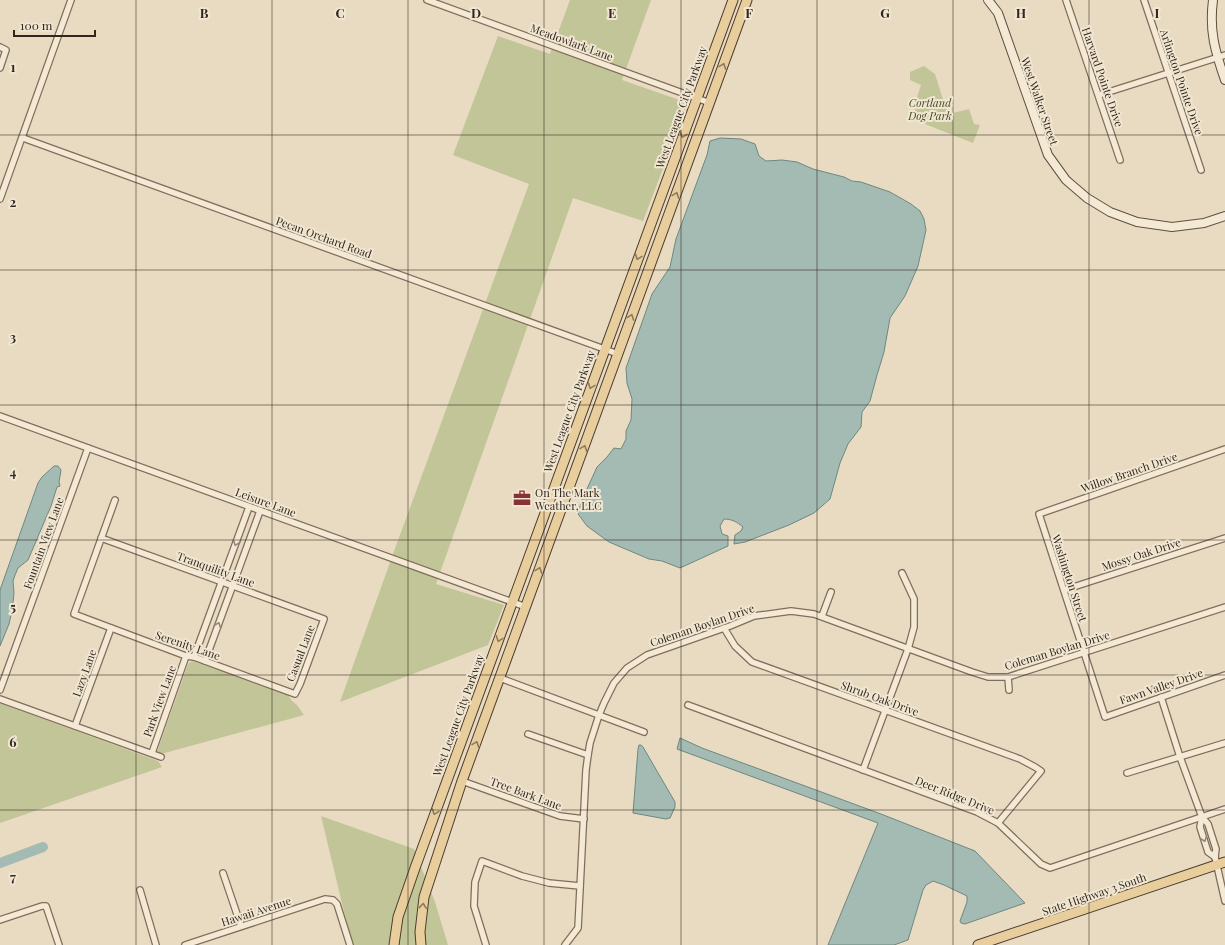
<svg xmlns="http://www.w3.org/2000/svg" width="1225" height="945" font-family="'Playfair Display',serif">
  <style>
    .green { fill: #c1c597 }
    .water { fill: #a4bbb4; stroke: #6c8880 }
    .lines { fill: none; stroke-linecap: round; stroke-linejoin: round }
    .river { stroke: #a4bbb4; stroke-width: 10 }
    .street-casing { stroke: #806d5b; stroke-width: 8 }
    .secondary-casing { stroke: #624f3e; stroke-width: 10 }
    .primary-casing { stroke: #4e3c2f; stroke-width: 11 }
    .street { stroke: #f4e9d4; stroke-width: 5.5 }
    .secondary { stroke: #f4e9d4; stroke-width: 8 }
    .primary { stroke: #e8ce9d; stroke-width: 9 }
    .oneway { stroke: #8c7a5e }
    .oneway2 { stroke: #928879 }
    .grid { fill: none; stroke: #31271e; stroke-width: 1; stroke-opacity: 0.55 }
    .labels { text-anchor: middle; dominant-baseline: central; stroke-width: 4; stroke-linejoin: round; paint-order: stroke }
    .street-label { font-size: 11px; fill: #31271e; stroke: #f1e6d1 }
    .park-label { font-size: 11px; font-style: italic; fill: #444c27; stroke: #f1e6d1 }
    .poi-label { font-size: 11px; fill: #31271e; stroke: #f1e6d1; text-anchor: start }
    .grid-label { font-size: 13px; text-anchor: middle; font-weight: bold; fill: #31271e; stroke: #f1e6d1; stroke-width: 4; stroke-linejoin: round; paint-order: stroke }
  </style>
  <rect width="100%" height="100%" fill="#e8dbc2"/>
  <g class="green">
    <path d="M570 0H651L622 80 688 103 643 221 573 198 436 584 504 605 488 645 340 702 393 554 529 184 453 155 498 36 550 54Z"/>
    <path d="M924 66 935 74 946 109 953 113 969 109 974 124 980 125 973 143 925 124 915 117V103L921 85 910 80V72Z"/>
    <path d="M192 661 285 693 288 695 292 701 297 705 304 715 161 754 157 752 188 664Z"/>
    <path d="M0 703 158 761 162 767 0 823Z"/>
    <path d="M321 816 414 849 435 902 448 945H352Z"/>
  </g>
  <g class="water">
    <path d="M720 138 741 139 755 144 759 156 766 161 782 160 797 162 813 169 844 177 852 181 861 182 890 192 911 204 920 211 924 219 926 230 918 266 905 296 890 318 884 352 877 375 870 401 862 412 861 427 848 444 840 463 830 499 814 513 789 525 745 542 734 544 735 535 741 531 743 527C737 522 732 519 724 519L720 526 722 534 728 536V546L680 568 662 561 649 559 609 542 587 526 578 514 581 502 597 467 607 457 614 448 621 449 626 439V431L631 420 632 399 627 383 626 368 652 294 670 267 676 239 707 155 710 141Z"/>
    <path d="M54 466H58L61 470 59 482 60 486 57 487 51 506 28 560 18 568 15 575 13 581 14 593 12 611 9 624 0 646V590L38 483 42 477Z"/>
    <path d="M680 738 702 748 881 814 975 851 1025 903 965 924 961 923 960 921 967 902V896L944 885 933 881 926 885 923 890 908 940 894 945H828L878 823 677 749Z"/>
    <path d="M639 745H641L643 747 675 802V807L670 818 666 819 633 813 638 749Z"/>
  </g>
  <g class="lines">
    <path class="river" d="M0 863 43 847"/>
    <g class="street-casing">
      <g id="street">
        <path d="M427 0 710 103"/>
        <path d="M1066 0 1120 160"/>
        <path d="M1144 0 1201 170"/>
        <path d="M0 47 6 50 0 68"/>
        <path d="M1099 95 1225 55"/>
        <path d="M23 138 618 354"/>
        <path d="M0 199 71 0"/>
        <path d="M0 416 526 607"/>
        <path d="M1225 449 1039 514 1105 717 1225 675"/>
        <path d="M101 538 324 619 300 684 295 694 194 657 186 656 74 614 115 500"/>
        <path d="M1064 590 1225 538"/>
        <path d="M822 616 831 592"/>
        <path d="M724 628 735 646 752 662 1020 759 1035 767 1041 771 998 823"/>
        <path d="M194 657 249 507"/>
        <path d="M205 661 260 511"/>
        <path d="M1008 677 1009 690"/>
        <path d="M500 678 644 732"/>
        <path d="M0 690 88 448"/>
        <path d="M1161 697 1180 757 1202 817 1208 824 1216 849 1215 857 1225 901"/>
        <path d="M0 699 161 757"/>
        <path d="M688 705 977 812 998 823 1041 864 1050 868 1225 809"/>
        <path d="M75 726 111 628"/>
        <path d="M528 734 588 755"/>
        <path d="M152 753 186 656"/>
        <path d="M863 770 908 649 914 627V599L902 573"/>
        <path d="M1127 773 1225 743"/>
        <path d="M462 781 560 816 584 819"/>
        <path d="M1202 817 1200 827 1208 852 1215 857"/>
        <path d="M223 873 241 926"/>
        <path d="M140 890 156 945"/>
        <path d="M0 920 42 906H46L59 945"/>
        <path d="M185 945 325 899 333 900 337 904 350 945"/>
        <path d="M486 945 474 906 475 882 482 861 522 876 549 883 580 886"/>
        <path d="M565 945 578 928 586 770 588 755 590 743 599 715 604 703 614 683 627 668 647 655 730 626 754 616 791 611 814 614 972 672 988 677H1008L1225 607"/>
      </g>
    </g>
    <g class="secondary-casing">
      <g id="secondary">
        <path d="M988 0 998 13 1048 155 1066 180 1087 198 1110 212 1137 222 1172 227 1204 223 1225 216"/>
        <path d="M1213 0C1209 31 1215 51 1225 80"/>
      </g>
    </g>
    <g class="primary-casing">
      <g id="primary">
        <path d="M394 945 398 917 415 868 733 0"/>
        <path d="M421 945 420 932 424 897 462 781 747 0"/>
        <path d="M978 945 1225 862"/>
      </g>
    </g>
    <use href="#street" class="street"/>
    <use href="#secondary" class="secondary"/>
    <use href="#primary" class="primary"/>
  </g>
  <defs><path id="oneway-chevron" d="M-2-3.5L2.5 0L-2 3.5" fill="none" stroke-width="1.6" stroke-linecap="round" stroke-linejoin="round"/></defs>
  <g class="oneway">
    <use href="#oneway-chevron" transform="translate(723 66) rotate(-70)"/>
    <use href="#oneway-chevron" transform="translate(683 135) rotate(110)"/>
    <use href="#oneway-chevron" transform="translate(676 195) rotate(-70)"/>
    <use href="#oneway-chevron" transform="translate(638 257) rotate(110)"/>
    <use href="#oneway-chevron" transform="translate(631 317) rotate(-70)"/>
    <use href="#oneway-chevron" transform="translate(591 386) rotate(110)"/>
    <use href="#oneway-chevron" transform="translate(584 448) rotate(-70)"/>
    <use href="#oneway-chevron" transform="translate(539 570) rotate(-70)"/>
    <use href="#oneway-chevron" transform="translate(499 639) rotate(110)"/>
    <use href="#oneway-chevron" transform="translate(476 744) rotate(-70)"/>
    <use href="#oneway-chevron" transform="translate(435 812) rotate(110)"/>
    <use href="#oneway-chevron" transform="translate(423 906) rotate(-84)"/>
  </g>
  <g class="oneway2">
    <use href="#oneway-chevron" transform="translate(236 543) rotate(110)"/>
    <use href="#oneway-chevron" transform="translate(218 625) rotate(-70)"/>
    <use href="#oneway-chevron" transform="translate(1204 839) rotate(71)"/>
  </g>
  <path class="grid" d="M136 0V945M272 0V945M408 0V945M544 0V945M681 0V945M817 0V945M953 0V945M1089 0V945M0 135H1225M0 270H1225M0 405H1225M0 540H1225M0 675H1225M0 810H1225"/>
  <defs>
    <g id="office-bare" transform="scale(1.38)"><path d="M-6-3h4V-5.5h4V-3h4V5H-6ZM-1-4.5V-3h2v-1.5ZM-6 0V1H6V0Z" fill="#883236" stroke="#f1e6d1" stroke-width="2.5" paint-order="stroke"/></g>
  </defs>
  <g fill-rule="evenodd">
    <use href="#office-bare" x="522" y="498"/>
  </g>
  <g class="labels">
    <g class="street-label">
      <text transform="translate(572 42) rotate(20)">Meadowlark Lane</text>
      <text transform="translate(1103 77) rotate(71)">Harvard Pointe Drive</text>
      <text transform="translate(1182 82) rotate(71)">Arlington Pointe Drive</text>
      <text transform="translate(1040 101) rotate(71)">West Walker Street</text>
      <text transform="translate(681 107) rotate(-70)">West League City Parkway</text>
      <text transform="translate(324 237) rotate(20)">Pecan Orchard Road</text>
      <text transform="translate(569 411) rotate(-70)">West League City Parkway</text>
      <text transform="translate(1129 472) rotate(-19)">Willow Branch Drive</text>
      <text transform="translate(266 502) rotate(20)">Leisure Lane</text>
      <text transform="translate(43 543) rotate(-70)">Fountain View Lane</text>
      <text transform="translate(1141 554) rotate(-18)">Mossy Oak Drive</text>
      <text transform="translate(216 569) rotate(20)">Tranquility Lane</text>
      <text transform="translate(1070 578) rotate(72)">Washington Street</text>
      <text transform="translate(702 625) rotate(-19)">Coleman Boylan Drive</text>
      <text transform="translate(188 645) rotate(19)">Serenity Lane</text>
      <text transform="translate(1057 650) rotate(-17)">Coleman Boylan Drive</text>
      <text transform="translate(300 653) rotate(-69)">Casual Lane</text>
      <text transform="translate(84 673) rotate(-70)">Lazy Lane</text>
      <text transform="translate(1161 686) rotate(-19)">Fawn Valley Drive</text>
      <text transform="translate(880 698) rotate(20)">Shrub Oak Drive</text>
      <text transform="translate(159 701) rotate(-70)">Park View Lane</text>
      <text transform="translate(458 715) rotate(-70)">West League City Parkway</text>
      <text transform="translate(526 793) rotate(20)">Tree Bark Lane</text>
      <text transform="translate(955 795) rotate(22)">Deer Ridge Drive</text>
      <text transform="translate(1094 894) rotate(-19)">State Highway 3 South</text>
      <text transform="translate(256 911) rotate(-18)">Hawaii Avenue</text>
    </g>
    <g class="park-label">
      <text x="930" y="102">Cortland<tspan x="930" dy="13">Dog Park</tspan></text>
    </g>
    <g class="poi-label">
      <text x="535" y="492">On The Mark<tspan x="535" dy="13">Weather, LLC</tspan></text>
    </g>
  </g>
  <g class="grid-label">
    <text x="204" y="18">B</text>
    <text x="340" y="18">C</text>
    <text x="476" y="18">D</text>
    <text x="612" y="18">E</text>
    <text x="749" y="18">F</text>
    <text x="885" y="18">G</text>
    <text x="1021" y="18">H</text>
    <text x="1157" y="18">I</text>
    <text x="13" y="72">1</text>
    <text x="13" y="207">2</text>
    <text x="13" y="342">3</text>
    <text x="13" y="477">4</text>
    <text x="13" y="612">5</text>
    <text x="13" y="747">6</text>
    <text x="13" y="882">7</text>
  </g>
  <path d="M14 30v6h81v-6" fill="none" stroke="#31271e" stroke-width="2"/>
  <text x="20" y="30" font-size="12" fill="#31271e" stroke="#f1e6d1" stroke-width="3" paint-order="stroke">100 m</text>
</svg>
